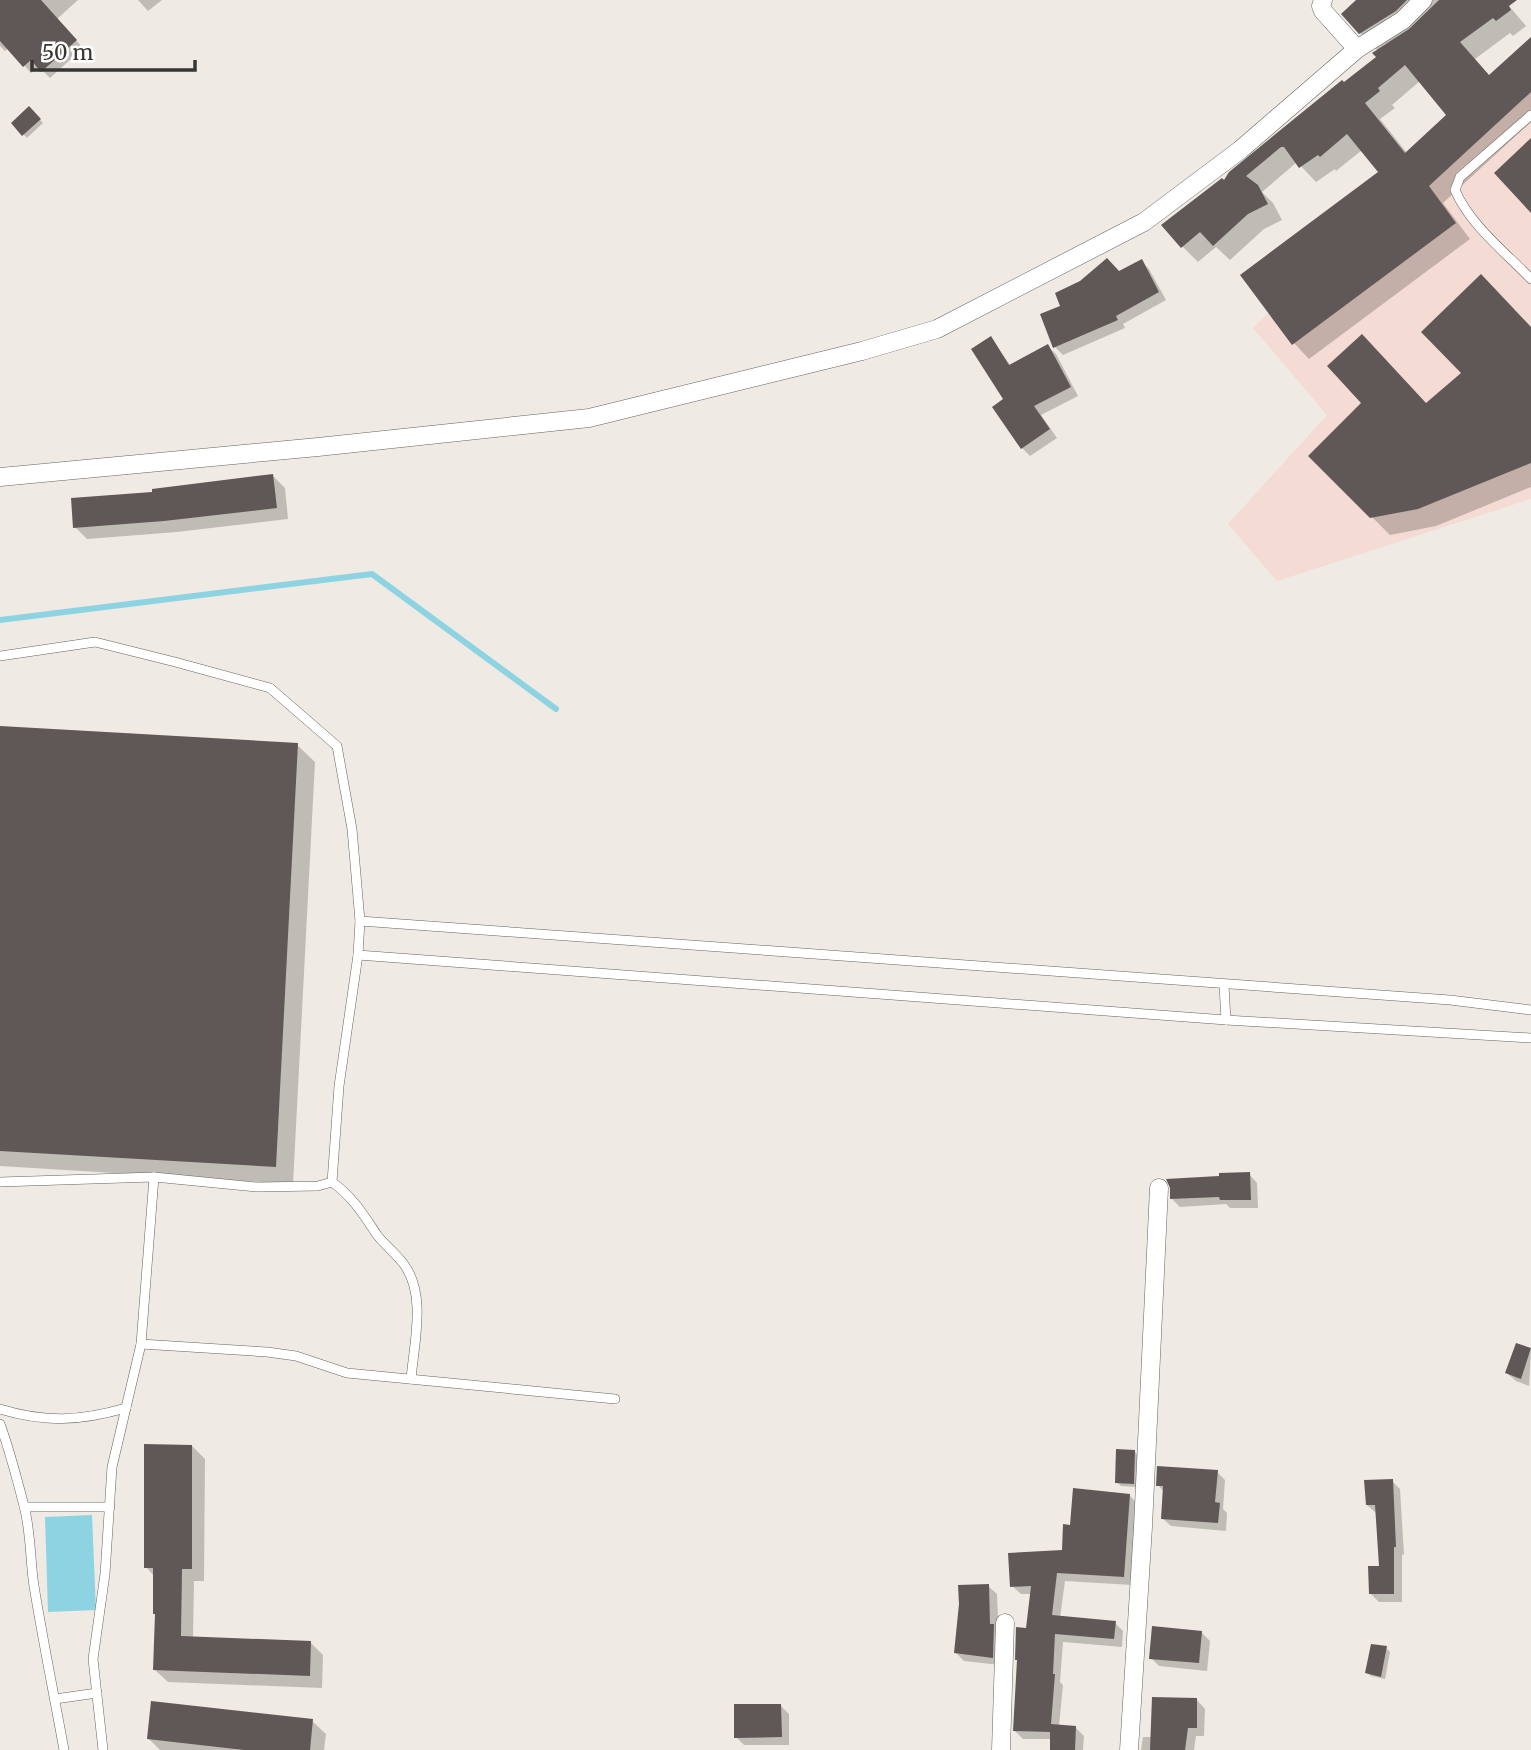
<svg xmlns="http://www.w3.org/2000/svg" width="1531" height="1750" font-family="Merriweather,serif">
  <style>
    .commercial { fill: #f4dbd3 }
    .water { fill: #8ed3e2 }
    .shadow { fill: #0003; fill-rule: evenodd }
    .lines { fill: none; stroke-linecap: round; stroke-linejoin: round }
    .stream { stroke: #8ed3e2; stroke-width: 6 }
    .building { fill: #605857; fill-rule: evenodd }
    .lane-casing { stroke: #67635d; stroke-width: 10 }
    .street-casing { stroke: #67635d; stroke-width: 19 }
    .lane { stroke: #fff; stroke-width: 9 }
    .street { stroke: #fff; stroke-width: 18 }
  </style>
  <rect width="100%" height="100%" fill="#efebe4"/>
  <path class="commercial" d="M1531 56V499L1277 581 1228 524 1327 415 1253 328Z"/>
  <path class="water" d="M92 1515 96 1610 48 1612 45 1517Z"/>
  <g class="shadow">
    <path d="M0 0H78L57 19 83 48 50 78 39 67 31 73 9 48 5 51 0 46Z"/>
    <path d="M138 0H162L148 11Z"/>
    <path d="M1359 0H1504L1526 26 1513 36 1510 33 1475 59 1490 77 1531 39V122L1443 203 1470 239 1309 359 1294 343 1381 173 1362 150 1336 171 1335 169 1316 182 1297 162 1262 192 1273 203 1282 220 1264 229 1230 260 1216 247 1198 262 1182 246 1224 182 1378 57V51L1360 33ZM1420 81 1449 115 1407 153 1380 119 1395 108 1392 105Z"/>
    <path d="M29 109 43 123 27 138 13 123Z"/>
    <path d="M1141 261 1149 269 1166 300 1123 324 1125 328 1063 355 1055 347 1043 315 1062 307Z"/>
    <path d="M1531 328V487L1436 526 1390 535 1311 456 1427 405Z"/>
    <path d="M991 339 1011 366 1047 346 1056 354 1078 396 1041 415 1057 438 1030 456 1022 448 1005 400Z"/>
    <path d="M273 476 285 488 288 519 177 532 87 539 75 527 154 493Z"/>
    <path d="M0 728 297 745 315 762 293 1184 0 1166Z"/>
    <path d="M1249 1174 1257 1183 1258 1208H1230L1226 1204 1180 1207 1172 1199Z"/>
    <path d="M1517 1345 1531 1350 1529 1386 1516 1381 1507 1373Z"/>
    <path d="M192 1446 205 1459 204 1581H194L193 1638 310 1642 323 1655 322 1688 168 1682 155 1670 157 1615 155 1577 146 1567Z"/>
    <path d="M1134 1451 1138 1455 1137 1487 1121 1486 1117 1482Z"/>
    <path d="M1217 1472 1225 1480 1223 1509 1227 1513 1226 1531 1171 1526 1162 1518 1164 1492 1158 1485Z"/>
    <path d="M1392 1481 1400 1489 1404 1554 1402 1555V1602H1379L1370 1593 1381 1568 1376 1513 1367 1505Z"/>
    <path d="M1129 1495 1138 1504 1132 1585 1065 1581 1060 1618 1115 1623 1123 1631 1122 1647 1063 1642 1060 1682 1063 1685 1059 1726 1075 1727 1084 1736 1083 1750H1051V1739H1023L1015 1731 1032 1594H1021L1012 1586 1064 1551 1071 1527Z"/>
    <path d="M988 1586 997 1594 1000 1665 964 1661 956 1653Z"/>
    <path d="M1202 1633 1210 1641 1207 1671 1159 1666 1151 1658Z"/>
    <path d="M1386 1648 1390 1652 1385 1679 1371 1676 1367 1673Z"/>
    <path d="M1197 1700 1205 1709 1204 1736H1196L1194 1750H1141L1143 1737H1152Z"/>
    <path d="M780 1705 789 1714V1745H744L736 1737Z"/>
    <path d="M312 1721 326 1734 324 1750H160L149 1739Z"/>
  </g>
  <g class="lines">
    <path class="stream" d="M0 620 372 574 556 709"/>
  </g>
  <g class="building">
    <path d="M0 0H41L77 40 41 72 31 60 23 67 0 41Z"/>
    <path d="M1356 0H1407L1396 11 1359 34 1341 14Z"/>
    <path d="M1439 0H1517L1509 6 1511 10 1496 21 1493 18 1460 42 1489 75 1531 37V92L1429 186 1456 223 1292 345 1240 275 1378 172 1347 134 1320 157 1318 155 1299 168 1284 147H1281L1246 176 1258 185 1268 204 1248 214 1213 246 1200 232 1181 248 1161 225 1222 178 1224 180 1229 172 1342 80 1344 82 1376 57 1372 53 1409 29ZM1405 65 1446 115 1405 153 1365 103 1380 91 1378 88Z"/>
    <path d="M29 106 41 119 22 136 11 123Z"/>
    <path d="M1531 138V213L1494 173Z"/>
    <path d="M1107 258 1119 271 1142 259 1159 292 1116 316 1118 320 1053 348 1040 314 1060 306 1055 293 1080 281Z"/>
    <path d="M1481 274 1531 327V463L1418 509 1370 518 1308 456 1361 403 1327 366 1362 334 1426 403 1461 373 1421 332Z"/>
    <path d="M991 336 1009 365 1048 344 1071 387 1034 406 1050 429 1021 449 992 407 1003 399 971 349Z"/>
    <path d="M273 474 277 508 164 521 73 528 71 498 152 492V489Z"/>
    <path d="M0 726 298 743 276 1167 0 1151Z"/>
    <path d="M1250 1172 1251 1200H1220L1219 1197 1170 1199V1188L1166 1179 1219 1176V1173Z"/>
    <path d="M1516 1343 1531 1348 1521 1379 1505 1373Z"/>
    <path d="M144 1444 192 1445V1569H182L181 1636 311 1641 310 1676 153 1670 155 1614H153V1568H144Z"/>
    <path d="M1116 1449 1135 1450 1134 1484 1115 1483Z"/>
    <path d="M1157 1466 1218 1470 1215 1502 1220 1503 1218 1523 1161 1519 1163 1486H1156Z"/>
    <path d="M1393 1479 1396 1547H1394V1594H1369L1368 1566H1379L1375 1505H1366L1364 1480Z"/>
    <path d="M1073 1488 1130 1494 1124 1577 1057 1573 1052 1615 1116 1621 1114 1639 1055 1634 1053 1674H1055L1051 1724 1076 1726 1075 1750H1050V1728V1732L1013 1731 1017 1660H1015L1016 1627 1026 1628 1031 1586 1010 1587 1008 1553 1062 1550 1063 1524 1070 1525Z"/>
    <path d="M989 1584 990 1624H994L993 1658 954 1653 959 1604 958 1585Z"/>
    <path d="M1152 1626 1202 1631 1199 1663 1149 1659Z"/>
    <path d="M1371 1644 1387 1646 1381 1677 1365 1673Z"/>
    <path d="M1152 1697 1197 1698V1728H1188L1185 1750H1150Z"/>
    <path d="M151 1701 313 1719 310 1750H244L147 1739Z"/>
    <path d="M734 1704H781L782 1737 734 1738Z"/>
  </g>
  <g class="lines">
    <g class="lane-casing">
      <g id="lane">
        <path d="M1531 115 1460 177 1455 190C1470 225 1505 252 1531 279"/>
        <path d="M0 656 95 642 175 662 270 688 337 746 352 829 360 921 358 955 339 1086 332 1182 318 1186 257 1187 154 1177 0 1182"/>
        <path d="M360 921 1450 1000 1531 1010"/>
        <path d="M358 955 1226 1020 1531 1038"/>
        <path d="M1224 985 1226 1020"/>
        <path d="M332 1182C353 1197 363 1214 377 1235 385 1245 395 1253 403 1263 427 1294 414 1343 411 1379"/>
        <path d="M141 1344 267 1352 296 1356 347 1373 615 1399"/>
        <path d="M0 1409C46 1423 80 1421 126 1408"/>
        <path d="M0 1424C10 1451 17 1479 24 1506 31 1532 30 1560 34 1586 43 1641 54 1695 64 1750"/>
        <path d="M25 1507H110"/>
        <path d="M55 1699 97 1693"/>
        <path d="M103 1750 93 1659 105 1574 112 1467 141 1344 154 1177"/>
      </g>
    </g>
    <g class="street-casing">
      <g id="street">
        <path d="M1323 0 1321 6 1323 11 1357 49"/>
        <path d="M0 477 318 447 589 418 862 351 937 329 1144 222 1240 150 1357 49 1403 20 1423 0"/>
        <path d="M1001 1750 1005 1623"/>
        <path d="M1129 1750 1143 1527 1159 1188"/>
      </g>
    </g>
    <use href="#lane" class="lane"/>
    <use href="#street" class="street"/>
  </g>
  <path d="M32 60v10h163v-10" fill="none" stroke="#373633" stroke-width="3.5"/>
  <text x="42" y="60" font-size="21" fill="#373633" stroke="#ffffff" stroke-width="5" paint-order="stroke">50 m</text>
</svg>
